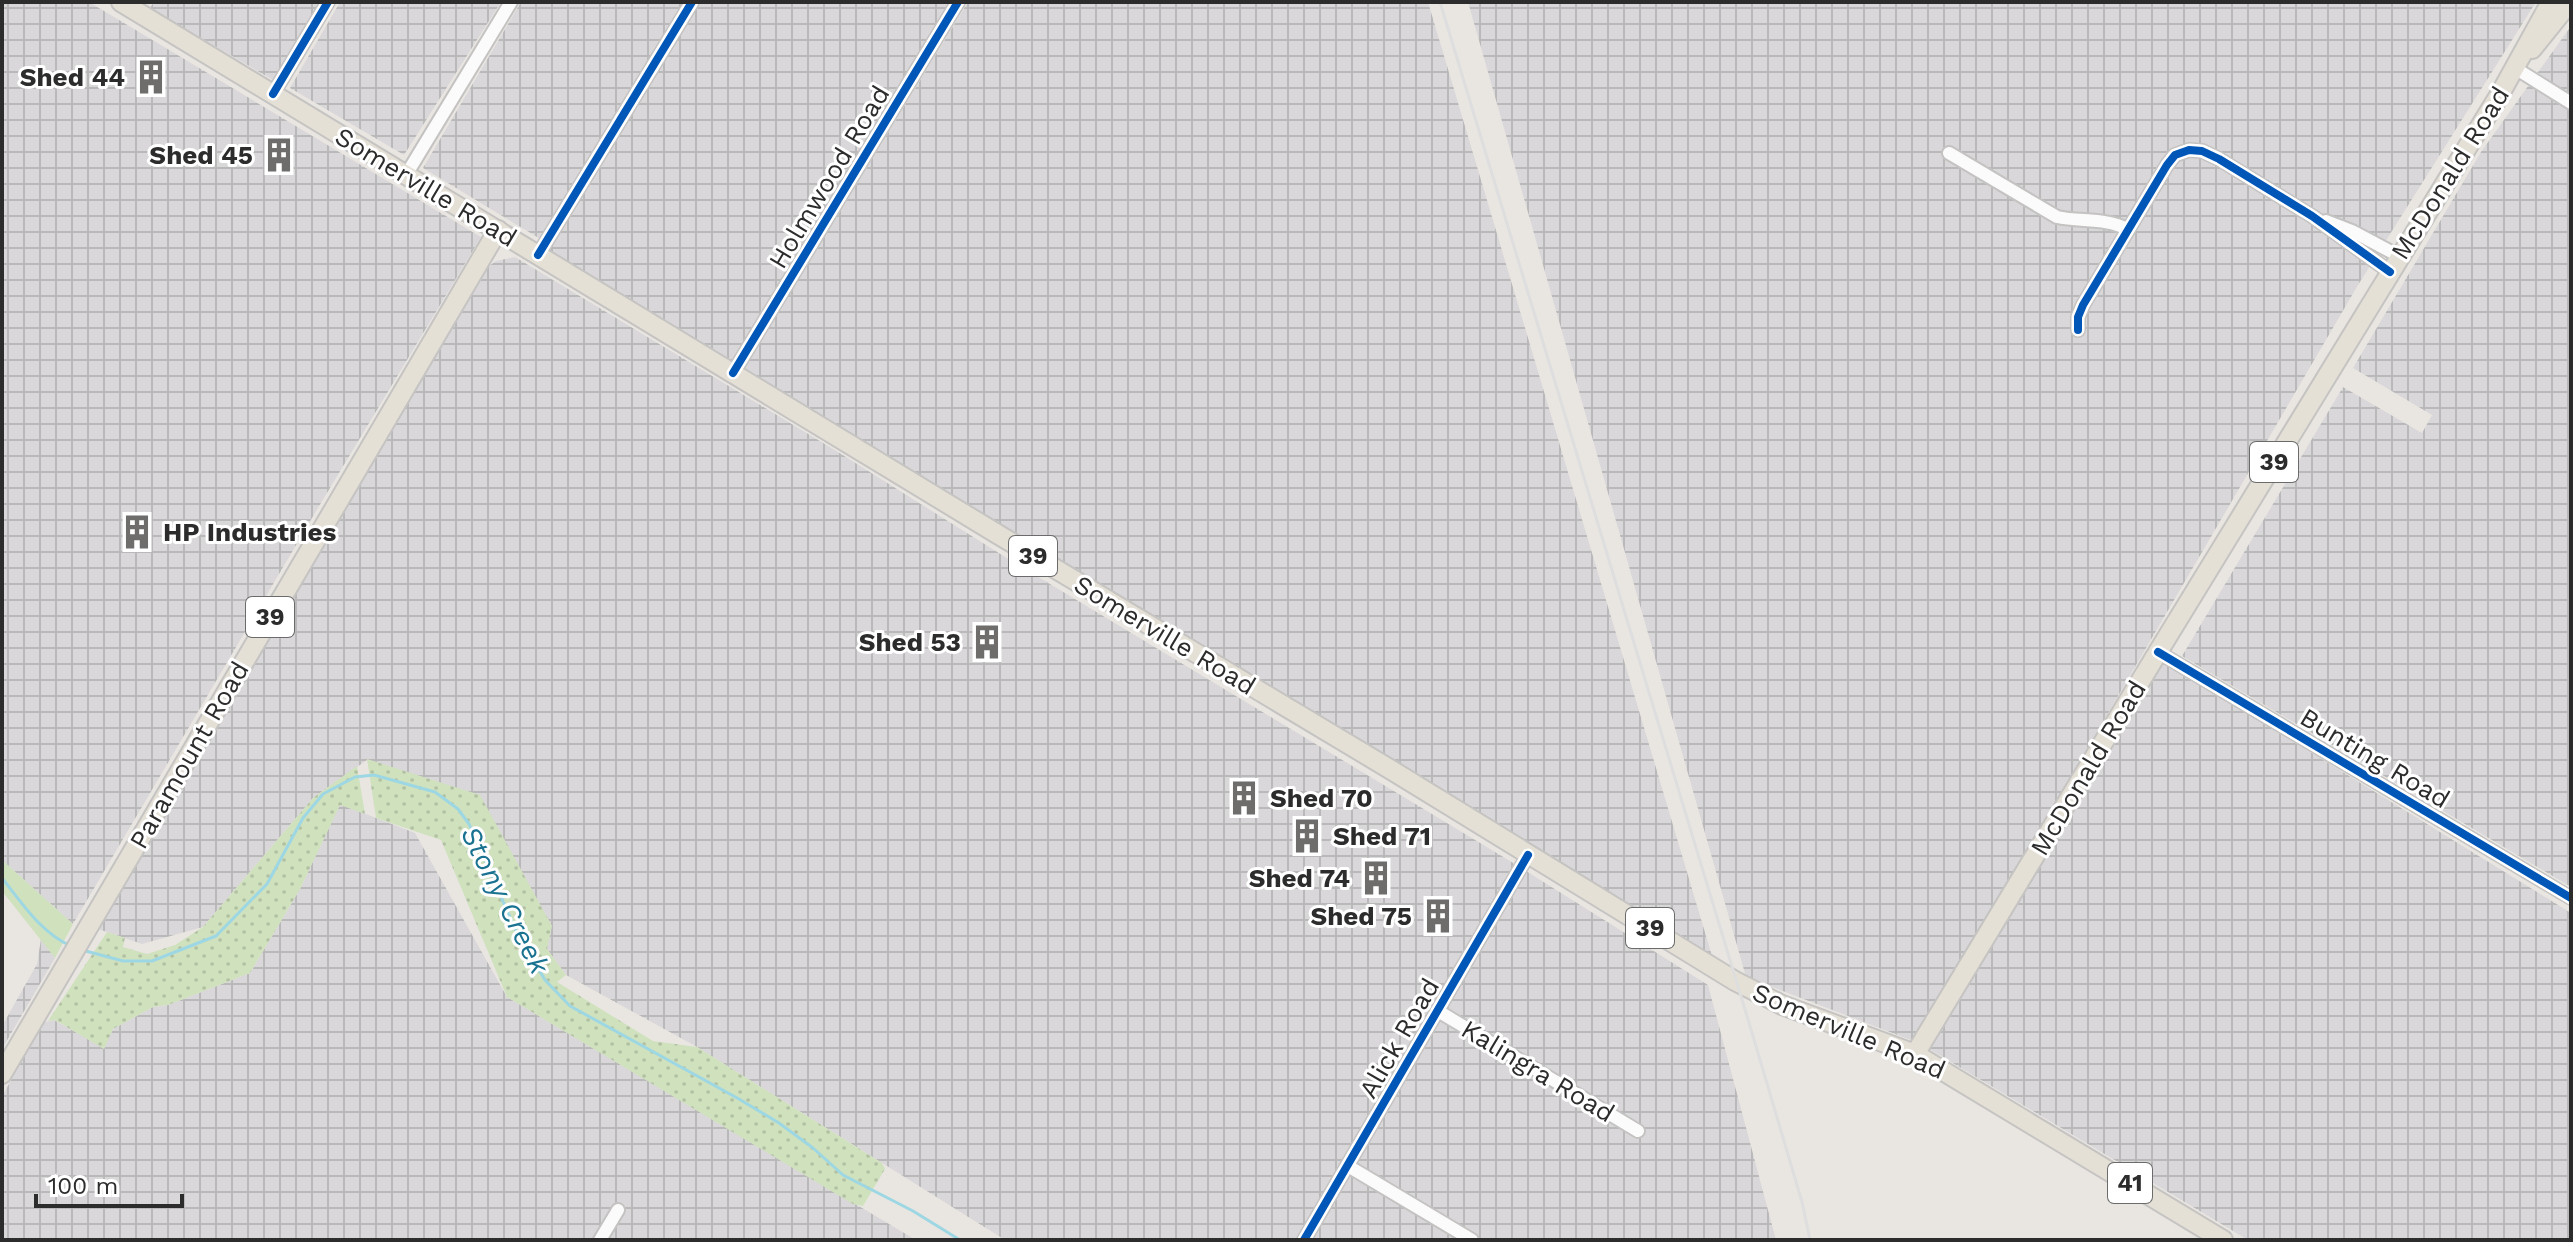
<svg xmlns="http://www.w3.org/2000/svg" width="2573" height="1242" font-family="'Work Sans',sans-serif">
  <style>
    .industrial { fill: url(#industrial-grid) }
    .grass { fill: url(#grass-dots) }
    .park { fill: #d0e1be }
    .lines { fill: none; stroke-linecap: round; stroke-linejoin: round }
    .stream { stroke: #9dd7e3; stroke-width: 3 }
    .street-casing { stroke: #c4c3c2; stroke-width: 16 }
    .primary-casing { stroke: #c5c4c2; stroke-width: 22 }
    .street { stroke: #fcfbfb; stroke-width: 12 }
    .primary { stroke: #e5e0d6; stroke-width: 18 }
    .rail { stroke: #dededf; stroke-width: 3 }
    .cycleway-casing { stroke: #fff; stroke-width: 13 }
    .cycleway { stroke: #0057b8; stroke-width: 8 }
    .labels { text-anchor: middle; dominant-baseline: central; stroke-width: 6; stroke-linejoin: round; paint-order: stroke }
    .shield { fill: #fff; stroke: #6b6b6b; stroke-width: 2 }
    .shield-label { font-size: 24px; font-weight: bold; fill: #2c2c2c }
    .poi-label { font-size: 26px; font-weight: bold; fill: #2c2c2c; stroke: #fff; text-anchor: end }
    .street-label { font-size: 26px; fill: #2c2c2c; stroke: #fff }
    .water-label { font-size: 28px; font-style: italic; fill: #1a7291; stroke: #fff }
  </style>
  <defs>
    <pattern id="industrial-grid" width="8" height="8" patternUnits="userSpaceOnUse" patternTransform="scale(2)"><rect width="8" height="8" fill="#d9d7d9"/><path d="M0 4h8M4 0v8" fill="none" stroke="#bab9ba"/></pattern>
    <pattern id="grass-dots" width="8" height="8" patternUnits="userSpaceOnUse" patternTransform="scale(2)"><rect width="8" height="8" fill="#d0e1be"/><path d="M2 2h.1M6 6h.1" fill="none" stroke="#b3c1a3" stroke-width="1.8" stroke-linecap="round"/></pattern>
  </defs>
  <rect width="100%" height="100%" fill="#e9e6e2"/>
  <g class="industrial">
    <path d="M2 2H89L481 237 315 513 73 924 2 860Z"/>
    <path d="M154 2H321L273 80 150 8Z"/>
    <path d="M340 2H501L404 155 290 88Z"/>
    <path d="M521 2H686L542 240 423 168Z"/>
    <path d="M699 2H953L736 363 547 251Z"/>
    <path d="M968 2H1428L1712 956 743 370Z"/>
    <path d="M1468 2H2536L2358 285 1916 1042 1746 977Z"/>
    <path d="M2571 26V887L2182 656 2343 387 2422 433 2432 415 2353 368 2481 152Z"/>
    <path d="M515 257 838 452 1002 555 1510 861 1708 985 1776 1240H1005L697 1047 566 975 547 949 367 760 313 798 203 927 142 944 98 929 489 266 496 261Z"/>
    <path d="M2155 656 2571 913V1240H2248L1921 1044Z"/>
    <path d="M340 804 415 833 507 997 916 1240H2V1097L41 1023 54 1020 104 1048 113 1029 153 1007 168 1005 250 973 300 889Z"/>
    <path d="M41 939 55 958 2 1049V1026L37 964Z"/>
  </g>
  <g class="grass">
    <path d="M367 759 480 795 552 926 547 949 566 975 557 982 653 1041 697 1047 882 1163 885 1169 863 1206 853 1204 507 997 441 840 376 818Z"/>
    <path d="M357 766 365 814 340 805 300 889 250 973 168 1005 153 1007 113 1029 104 1049 55 1020 48 1021 107 932 125 938 123 947 147 954 175 945 203 927 313 798Z"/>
  </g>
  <path class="park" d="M2 860 73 924 55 958 2 891Z"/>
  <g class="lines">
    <g class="stream">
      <path d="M2 878C22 903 41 933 71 946"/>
      <path d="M82 950 123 961H152L216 936 267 884 303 818 323 794 355 777 374 775 435 792 458 809 469 824 516 931 545 980 570 1006 739 1099 779 1123 813 1148 843 1175 913 1211 960 1240"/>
    </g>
    <g class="street-casing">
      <g id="street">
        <path d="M2515 68 2571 103"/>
        <path d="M273 94 328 2"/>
        <path d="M1949 153 2057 217C2080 222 2107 218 2127 229"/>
        <path d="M406 175 511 2"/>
        <path d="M2326 221 2352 231 2399 256"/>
        <path d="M538 255 692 2"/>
        <path d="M2078 330V317L2083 305 2167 165 2175 155 2189 150 2202 151 2219 159 2312 216 2390 272"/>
        <path d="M733 373 958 2"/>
        <path d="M2158 652 2571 898"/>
        <path d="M1438 1011 1638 1131"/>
        <path d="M1348 1166 1472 1240"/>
        <path d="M600 1240 618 1210"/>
        <path d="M1304 1240 1528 855"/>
      </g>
    </g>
    <g class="primary-casing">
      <g id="primary">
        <path d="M121 2 999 535 1393 771 1735 981 1782 1005 1915 1054 2223 1240"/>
        <path d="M2532 49 2570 2"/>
        <path d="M1915 1054 2158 652 2500 94 2551 2"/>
        <path d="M2 1074 498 230"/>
      </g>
    </g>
    <use href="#street" class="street"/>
    <use href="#primary" class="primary"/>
    <path class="rail" d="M1440 2 1753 1036 1802 1202 1810 1240"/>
    <g class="cycleway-casing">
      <g id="cycleway">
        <path d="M273 94 328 2"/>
        <path d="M538 255 692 2"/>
        <path d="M2078 330V317L2083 305 2167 165 2175 155 2189 150 2202 151 2219 159 2312 216 2390 272"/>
        <path d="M733 373 958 2"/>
        <path d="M2158 652 2571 898"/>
        <path d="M1304 1240 1528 855"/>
      </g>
    </g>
    <use href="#cycleway" class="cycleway"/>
  </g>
  <defs>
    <g id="building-bare" transform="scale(2.76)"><path d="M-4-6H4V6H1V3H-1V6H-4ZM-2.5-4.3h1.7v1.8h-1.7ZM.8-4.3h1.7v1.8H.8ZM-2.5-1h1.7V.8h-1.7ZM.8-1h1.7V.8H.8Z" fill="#6e6d6c" stroke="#fff" stroke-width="2.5" paint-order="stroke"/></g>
  </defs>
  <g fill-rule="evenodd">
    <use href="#building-bare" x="151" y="77"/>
    <use href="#building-bare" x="279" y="155"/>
    <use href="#building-bare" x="137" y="532"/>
    <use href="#building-bare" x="987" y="642"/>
    <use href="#building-bare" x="1244" y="798"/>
    <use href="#building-bare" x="1307" y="836"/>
    <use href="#building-bare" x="1376" y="878"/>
    <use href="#building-bare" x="1438" y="916"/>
  </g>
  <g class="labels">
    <g class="shield">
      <rect x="2250" y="442" width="48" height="40" rx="6"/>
      <rect x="1009" y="536" width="48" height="40" rx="6"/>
      <rect x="246" y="597" width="48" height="40" rx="6"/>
      <rect x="1626" y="908" width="48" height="40" rx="6"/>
      <rect x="2108" y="1163" width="44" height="40" rx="6"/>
    </g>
    <g class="shield-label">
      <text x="2274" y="462">39</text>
      <text x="1033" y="556">39</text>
      <text x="270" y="617">39</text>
      <text x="1650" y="928">39</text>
      <text x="2130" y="1183">41</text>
    </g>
    <g class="poi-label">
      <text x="125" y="77">Shed 44</text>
      <text x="253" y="155">Shed 45</text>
      <text x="163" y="532" text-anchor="start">HP Industries</text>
      <text x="961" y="642">Shed 53</text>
      <text x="1270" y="798" text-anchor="start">Shed 70</text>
      <text x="1333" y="836" text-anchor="start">Shed 71</text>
      <text x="1350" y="878">Shed 74</text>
      <text x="1412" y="916">Shed 75</text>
    </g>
    <g class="street-label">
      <text transform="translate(2450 173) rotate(-58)">McDonald Road</text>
      <text transform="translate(829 177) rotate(-59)">Holmwood Road</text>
      <text transform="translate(426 187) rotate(31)">Somerville Road</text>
      <text transform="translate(1165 635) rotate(31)">Somerville Road</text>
      <text transform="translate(189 755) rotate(-60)">Paramount Road</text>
      <text transform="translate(2375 758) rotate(31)">Bunting Road</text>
      <text transform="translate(2088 768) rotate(-59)">McDonald Road</text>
      <text transform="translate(1849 1031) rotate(23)">Somerville Road</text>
      <text transform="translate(1399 1038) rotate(-60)">Alick Road</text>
      <text transform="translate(1538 1071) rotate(31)">Kalingra Road</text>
    </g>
    <g class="water-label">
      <text transform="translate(505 900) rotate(63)">Stony Creek</text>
    </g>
  </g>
  <rect width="2573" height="1242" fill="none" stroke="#2c2c2c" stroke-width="8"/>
  <path d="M36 1194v12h146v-12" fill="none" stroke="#2c2c2c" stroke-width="4"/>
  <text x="48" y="1194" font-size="24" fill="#2c2c2c" stroke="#ffffff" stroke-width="6" paint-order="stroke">100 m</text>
</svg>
